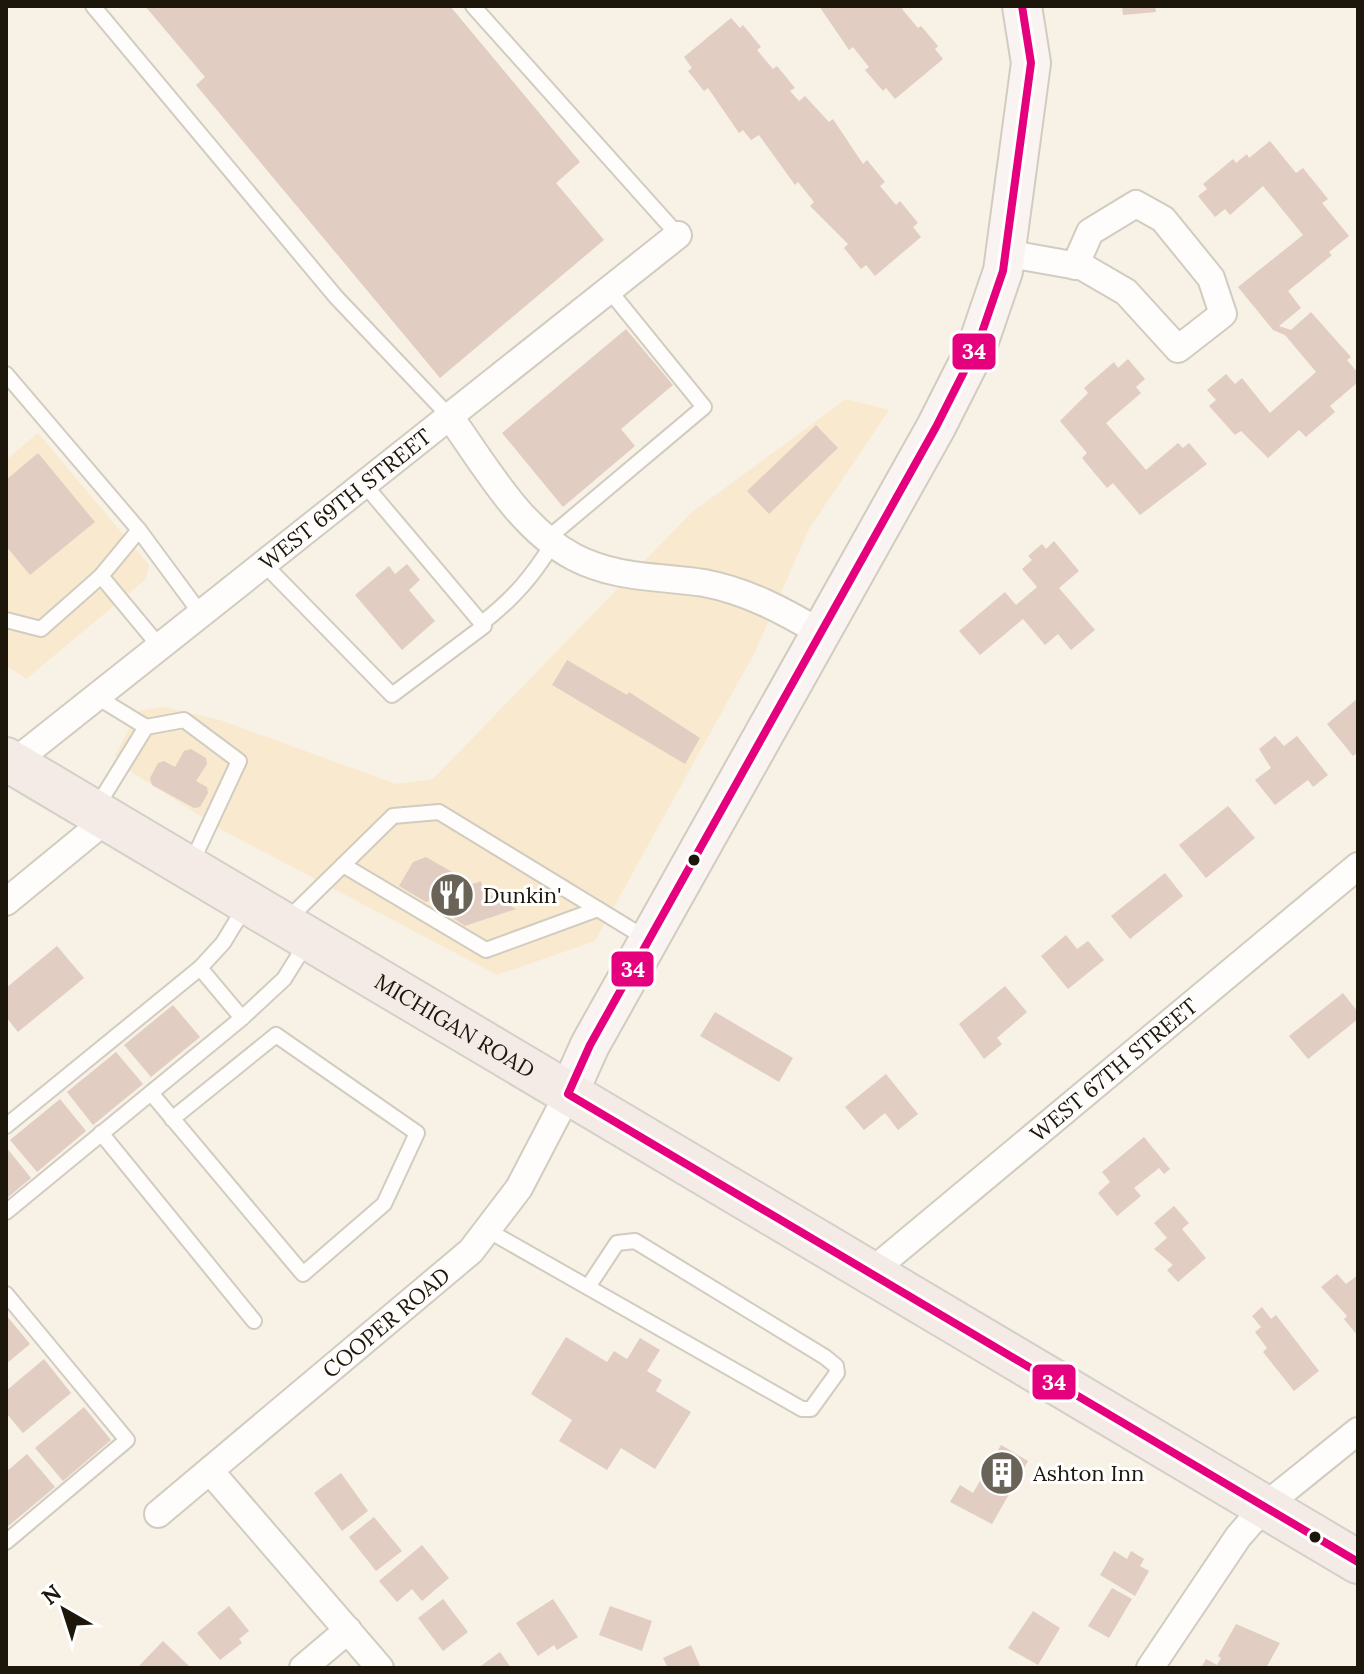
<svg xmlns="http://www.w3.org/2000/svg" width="1364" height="1674" font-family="Lora,serif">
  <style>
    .built { fill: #f9eacf }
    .building { fill: #e2cdc3 }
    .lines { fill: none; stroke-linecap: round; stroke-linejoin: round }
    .lane-casing { stroke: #d2ccc0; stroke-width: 18 }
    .street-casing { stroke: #d2ccc0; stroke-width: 30 }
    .secondary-casing { stroke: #d2ccc0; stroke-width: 42 }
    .primary-casing { stroke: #d3d0ca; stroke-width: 46 }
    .lane { stroke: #fefdfb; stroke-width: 14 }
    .street { stroke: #fefdfb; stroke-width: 26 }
    .secondary { stroke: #f9f4f1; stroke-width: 38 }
    .primary { stroke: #f4ebe7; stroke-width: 42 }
    .bus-1-casing { stroke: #fff; stroke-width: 14 }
    .bus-1 { stroke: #e5007d; stroke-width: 8 }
    .bus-dot { fill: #1d170b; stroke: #fff; stroke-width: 3 }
    .labels { text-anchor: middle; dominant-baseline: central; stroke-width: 6; stroke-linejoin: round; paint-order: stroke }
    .street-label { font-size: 22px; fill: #1d170b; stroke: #fff }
    .poi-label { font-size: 22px; fill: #1d170b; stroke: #fff; text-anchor: start }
    .line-badge { stroke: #fff; stroke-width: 3 }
    .badge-label { font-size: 22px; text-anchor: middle; font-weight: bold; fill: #fff }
  </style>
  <rect width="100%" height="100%" fill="#f7f1e6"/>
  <g class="built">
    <path d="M846 399 889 410 809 529 755 652 595 941 497 975 224 831 133 773 115 756 138 711 163 707 220 720 396 784 433 779 691 513Z"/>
    <path d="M38 433 149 565 146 579 26 679 6 665V460Z"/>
  </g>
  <g class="building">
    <path d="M145 6H450L580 162 556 183 604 240 440 378 196 85 205 77Z"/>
    <path d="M819 6H904L902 9 918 28 921 26 938 46 935 49 943 59 895 99 886 88 883 91 865 70 869 67 853 47 849 50Z"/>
    <path d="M1122 6H1155L1156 12 1123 15Z"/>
    <path d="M731 18 740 28 743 25 761 47 757 50 773 69 777 66 795 88 790 91 799 101 805 96 829 122 833 119 863 164 867 160 885 182 880 186 896 205 900 201 918 223 913 227 921 237 875 276 866 265 861 269 844 248 848 244 810 206 814 202 798 182 795 185 759 135 751 140 743 130 739 133 708 88 704 91 688 71 692 68 684 57Z"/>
    <path d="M1270 141 1296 173 1303 168 1328 199 1322 203 1349 236 1329 252 1332 255 1288 291 1301 308 1279 326 1291 330 1311 312 1351 357 1347 360 1358 373V382L1330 406 1335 412 1306 437 1299 430 1268 458 1241 431 1235 435 1209 406 1216 400 1207 390 1226 374 1235 384 1242 378 1270 413 1316 372 1285 335 1273 330 1238 287 1303 235 1263 186 1230 215 1225 209 1215 217 1198 196 1207 189 1203 184 1233 159 1236 163 1247 154 1249 158Z"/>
    <path d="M626 329 673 385 621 429 635 446 563 507 502 433Z"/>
    <path d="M1128 359 1145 379 1136 387 1141 393 1106 423 1146 470 1178 443 1183 448 1189 443 1207 464 1140 515 1113 483 1107 488 1082 458 1087 453 1060 421 1088 393 1084 388 1114 362 1118 368Z"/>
    <path d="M816 425 838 448 769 514 747 491Z"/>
    <path d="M38 453 95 522 30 575 6 546V480Z"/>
    <path d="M1054 541 1079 571 1059 588 1095 630 1071 650 1058 634 1045 645 1023 619 980 655 959 631 1005 592 1016 605 1037 587 1022 569 1032 560 1028 556 1042 544 1046 549Z"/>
    <path d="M407 564 420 580 409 590 435 621 402 650 355 595 389 566 395 574Z"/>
    <path d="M567 660 627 695 629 692 700 738 685 764 552 685Z"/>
    <path d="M1358 698V752L1353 756 1327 724Z"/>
    <path d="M1275 736 1284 746 1297 736 1328 775 1313 787 1308 780 1275 805 1255 780 1271 768 1259 749Z"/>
    <path d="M191 749 206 758 207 764 196 781 207 787 208 793 200 807 194 808 152 785 150 778 158 763 164 761 175 767 184 751Z"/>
    <path d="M1228 806 1255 838 1206 878 1179 845Z"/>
    <path d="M426 857 473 884 481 881 484 891 516 909 465 926 438 908 434 899 426 902 399 886 413 862Z"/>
    <path d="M1165 873 1183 896 1130 939 1111 916Z"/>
    <path d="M1066 935 1077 949 1088 941 1104 960 1068 989 1041 956Z"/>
    <path d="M57 946 84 978 18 1032 6 1017V988Z"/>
    <path d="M1005 986 1027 1012 997 1038 1002 1044 984 1059 959 1024Z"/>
    <path d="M1343 993 1358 1012V1019L1308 1059 1289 1036Z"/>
    <path d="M173 1005 200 1037 151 1077 124 1045Z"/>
    <path d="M715 1012 793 1058 779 1082 700 1036Z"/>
    <path d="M116 1052 143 1084 93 1125 67 1092Z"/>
    <path d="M886 1074 918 1114 898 1130 885 1113 864 1130 845 1107Z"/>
    <path d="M60 1099 86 1131 37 1172 10 1140Z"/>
    <path d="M1144 1137 1170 1169 1164 1174 1159 1168 1134 1188 1141 1196 1117 1216 1098 1193 1110 1182 1102 1172Z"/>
    <path d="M6 1147 31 1178 6 1199Z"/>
    <path d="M1174 1206 1189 1223 1182 1229 1206 1258 1178 1282 1167 1270 1173 1265 1154 1249 1167 1238 1154 1223Z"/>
    <path d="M1337 1274 1346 1284 1358 1275V1336L1344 1319 1347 1316 1321 1287Z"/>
    <path d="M1262 1307 1271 1319 1276 1315 1319 1371 1294 1391 1263 1352 1267 1348 1255 1332 1261 1327 1252 1316Z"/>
    <path d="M6 1315 30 1344 6 1364Z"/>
    <path d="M566 1337 607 1362 614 1351 627 1359 640 1338 660 1350 647 1371 662 1380 656 1391 691 1412 655 1469 621 1448 607 1470 559 1441 572 1420 531 1394Z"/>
    <path d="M44 1359 71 1393 23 1433 6 1413V1391Z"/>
    <path d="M84 1407 111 1440 63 1481 35 1448Z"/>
    <path d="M1001 1445 1028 1461 992 1524 950 1502 960 1485 973 1493Z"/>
    <path d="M27 1454 55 1487 6 1528V1472Z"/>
    <path d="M341 1473 368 1511 342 1531 314 1493Z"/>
    <path d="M374 1517 402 1551 376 1571 349 1537Z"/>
    <path d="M422 1545 449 1578 422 1601 412 1589 397 1602 379 1581Z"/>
    <path d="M1114 1551 1127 1559 1131 1551 1144 1559 1140 1566 1149 1571 1135 1596 1100 1575Z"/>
    <path d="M1112 1588 1132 1599 1109 1638 1088 1626Z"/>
    <path d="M443 1599 468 1632 443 1651 418 1618Z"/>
    <path d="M553 1599 578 1637 557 1650 554 1645 538 1656 516 1623Z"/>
    <path d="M229 1606 249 1631 239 1639 242 1643 220 1660 197 1633Z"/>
    <path d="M610 1606 652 1621 642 1651 599 1635Z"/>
    <path d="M1033 1611 1060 1628 1038 1665 1008 1648Z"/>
    <path d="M1236 1624 1280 1643 1266 1668H1201L1206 1659 1217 1665 1221 1658 1218 1656Z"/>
    <path d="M163 1641 191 1668H137Z"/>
    <path d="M691 1645 701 1668H668L663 1658Z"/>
    <path d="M500 1652 511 1668H478Z"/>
  </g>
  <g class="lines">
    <g class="lane-casing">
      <g id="lane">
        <path d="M93 6 336 297 450 417"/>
        <path d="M473 6 678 235"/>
        <path d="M6 374 139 530 101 576 41 629 6 620"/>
        <path d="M139 530 201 614"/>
        <path d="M547 539 704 407 609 290"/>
        <path d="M264 564 392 695 484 626 364 484"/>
        <path d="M101 576 160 647"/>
        <path d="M482 623C513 599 533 576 553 543"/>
        <path d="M97 697 146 727"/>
        <path d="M96 808 146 727 184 720 239 761 191 864"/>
        <path d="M343 865 486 950 598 909"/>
        <path d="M245 907 223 943 200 968 242 1018 284 979 307 942"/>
        <path d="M286 921 393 816 439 812 647 939"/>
        <path d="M151 1093 303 1274 384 1204 417 1133 276 1035 172 1119"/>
        <path d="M6 1126 200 968"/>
        <path d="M101 1133 254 1321"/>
        <path d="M6 1212 242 1018"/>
        <path d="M489 1231 802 1409H811L837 1373 836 1366 825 1357 635 1241 617 1243 588 1287"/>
        <path d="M6 1294 127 1440 6 1542"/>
      </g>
    </g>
    <g class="street-casing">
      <g id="street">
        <path d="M1005 253 1083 267 1126 292 1178 349 1223 314 1211 278 1163 219 1136 204 1090 232 1075 266"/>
        <path d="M450 417C485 465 519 528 574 557 616 579 659 576 704 583 747 591 784 611 821 633"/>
        <path id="s1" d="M13 763 678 235"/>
        <path d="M6 902 107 819"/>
        <path id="s2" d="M871 1272 1358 866"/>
        <path d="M210 1471 380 1668"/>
        <path id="s3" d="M158 1514 471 1251 519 1188 568 1094"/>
        <path d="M303 1668 348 1630"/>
        <path d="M1150 1668 1238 1537 1265 1506 1358 1431"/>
      </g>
    </g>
    <g class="secondary-casing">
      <path id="secondary" d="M568 1094 590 1045 936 427 978 344 1003 271 1031 63 1022 6"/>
    </g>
    <g class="primary-casing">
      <g id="primary">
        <path id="s4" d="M6 759 1358 1562"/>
      </g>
    </g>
    <use href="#lane" class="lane"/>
    <use href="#street" class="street"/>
    <use href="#secondary" class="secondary"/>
    <use href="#primary" class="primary"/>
    <g class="bus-1-casing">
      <path id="bus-1" d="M1022 6 1031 63 1003 271 978 344 936 427 590 1045 568 1094 1358 1562"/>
    </g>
    <use href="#bus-1" class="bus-1"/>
  </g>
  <defs>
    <g id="restaurant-disc" transform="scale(2.3)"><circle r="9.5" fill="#696358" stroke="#fff"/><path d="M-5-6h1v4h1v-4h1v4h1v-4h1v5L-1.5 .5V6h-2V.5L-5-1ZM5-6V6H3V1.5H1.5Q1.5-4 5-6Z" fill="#fff"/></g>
    <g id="building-disc" transform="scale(2.3)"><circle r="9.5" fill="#696358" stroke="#fff"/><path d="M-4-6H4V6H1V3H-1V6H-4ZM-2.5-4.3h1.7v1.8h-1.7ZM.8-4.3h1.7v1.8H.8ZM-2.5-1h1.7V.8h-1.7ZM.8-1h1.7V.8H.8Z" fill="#fff"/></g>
  </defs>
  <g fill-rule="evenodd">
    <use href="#restaurant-disc" x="452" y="895"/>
    <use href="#building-disc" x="1002" y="1473"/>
  </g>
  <g class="bus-dot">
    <circle cx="694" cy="860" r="7"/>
    <circle cx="1315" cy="1537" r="7"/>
  </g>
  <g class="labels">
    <g class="street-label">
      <text stroke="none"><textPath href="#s1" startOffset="424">WEST 69TH STREET</textPath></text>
      <text stroke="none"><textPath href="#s4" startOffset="522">MICHIGAN ROAD</textPath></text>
      <text stroke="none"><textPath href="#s2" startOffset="316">WEST 67TH STREET</textPath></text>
      <text stroke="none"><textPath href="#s3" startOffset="298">COOPER ROAD</textPath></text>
    </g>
    <g class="poi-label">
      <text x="483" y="895">Dunkin'</text>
      <text x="1033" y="1473">Ashton Inn</text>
    </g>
  </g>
  <g class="line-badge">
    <rect x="951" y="332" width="46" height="39" rx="8" fill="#e5007d"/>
    <rect x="610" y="950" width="45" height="38" rx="8" fill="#e5007d"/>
    <rect x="1031" y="1363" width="46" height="38" rx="8" fill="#e5007d"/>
  </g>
  <g class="badge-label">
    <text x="974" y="359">34</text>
    <text x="633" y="977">34</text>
    <text x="1054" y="1390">34</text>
  </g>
  <rect width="1364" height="1674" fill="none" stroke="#1d170b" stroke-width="16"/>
  <g transform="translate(64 1610) rotate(321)" stroke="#ffffff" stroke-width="6" paint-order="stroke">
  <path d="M0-6L14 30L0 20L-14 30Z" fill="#1d170b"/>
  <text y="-12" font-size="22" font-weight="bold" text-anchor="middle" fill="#1d170b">N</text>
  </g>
</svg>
